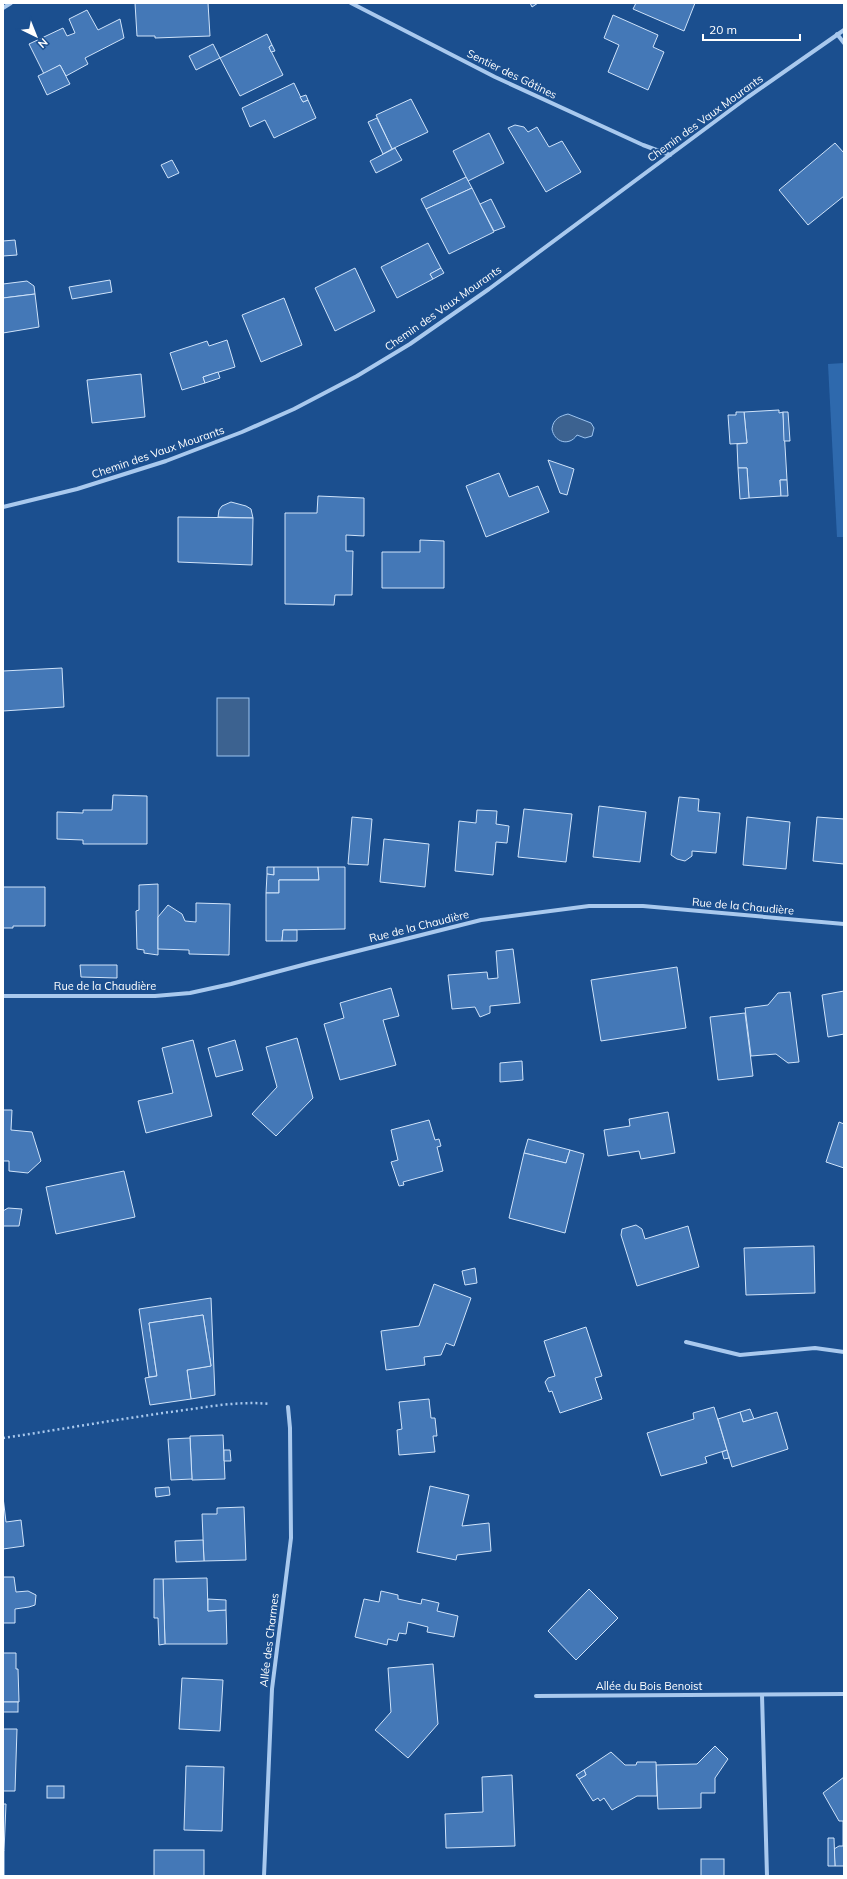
<svg xmlns="http://www.w3.org/2000/svg" width="847" height="1879" font-family="Mulish,sans-serif">
  <style>
    .park { fill: #2e69ad }
    .water { fill: #3c6290; stroke: #9cc4f0 }
    .building { fill: #4478b7; stroke: #cfe3fa }
    .lines { fill: none; stroke-linecap: round; stroke-linejoin: round }
    .path { stroke: #a9c9ee; stroke-width: 2.5; stroke-dasharray: 2 3; stroke-linecap: butt }
    .minor { stroke: #a9c9ee; stroke-width: 4 }
    .labels { text-anchor: middle; dominant-baseline: central; stroke-width: 4; stroke-linejoin: round; paint-order: stroke }
    .street-label { font-size: 11px; fill: #fff; stroke: #1b4f8f }
  </style>
  <rect width="100%" height="100%" fill="#1b4f8f"/>
  <path class="park" d="M844 363V537H837L828 364Z"/>
  <g class="water">
    <path d="M568 414 591 423 594 428 592 436 585 438 577 435C569 447 554 442 552 429 553 419 560 416 568 414Z"/>
    <rect x="217" y="698" width="32" height="58"/>
  </g>
  <g class="building">
    <path d="M135 3H208L210 36 155 38V36H137Z"/>
    <path d="M530 3H538L532 7Z"/>
    <path d="M636 3H695L684 31 633 9Z"/>
    <path d="M87 10 98 30 120 19 124 38 85 58 88 64 66 76 60 65 44 74 29 44 63 28 67 36 75 33 69 19Z"/>
    <path d="M613 15 658 35 653 47 664 52 648 90 608 72 619 45 604 38Z"/>
    <path d="M267 34 272 45 269 47 283 75 240 96 220 58Z"/>
    <path d="M213 44 220 58 196 70 189 56Z"/>
    <path d="M272 45 275 51 271 52 269 47Z"/>
    <path d="M60 65 70 84 47 95 38 76Z"/>
    <path d="M294 83 303 102 308 100 316 118 274 138 265 120 250 127 242 108Z"/>
    <path d="M306 95 308 100 303 102 300 97Z"/>
    <path d="M411 99 428 132 392 149 376 115Z"/>
    <path d="M377 118 392 149 383 154 368 122Z"/>
    <path d="M515 125 524 127 528 132 537 127 549 147 562 141 581 172 546 192 508 128Z"/>
    <path d="M489 133 504 163 468 181 453 151Z"/>
    <path d="M835 143 844 153V196L808 225 779 190Z"/>
    <path d="M395 148 402 160 376 173 370 161Z"/>
    <path d="M172 160 179 173 168 178 161 165Z"/>
    <path d="M466 177 472 188 426 209 421 199Z"/>
    <path d="M472 188 494 232 449 254 426 209Z"/>
    <path d="M491 199 505 227 494 231 480 204Z"/>
    <path d="M15 240 17 255 3 256V241Z"/>
    <path d="M428 243 441 268 430 274 433 279 397 298 381 267Z"/>
    <path d="M355 268 375 311 335 331 315 288Z"/>
    <path d="M441 268 444 273 433 279 430 274Z"/>
    <path d="M110 280 112 292 72 299 69 287Z"/>
    <path d="M27 281 34 286 35 294 3 298V284Z"/>
    <path d="M35 294 39 327 3 333V298Z"/>
    <path d="M284 298 302 345 261 362 242 315Z"/>
    <path d="M227 340 235 367 203 377 205 383 182 390 170 353 207 341 209 346Z"/>
    <path d="M218 372 220 378 205 383 203 377Z"/>
    <path d="M141 374 145 417 92 423 87 380Z"/>
    <path d="M779 410V413L783 412 787 480H780L781 496 749 498 747 468H738L737 444 747 443 744 412Z"/>
    <path d="M736 412H744L747 443 730 444 728 415H736Z"/>
    <path d="M783 412H788L790 441H784Z"/>
    <path d="M548 460 574 469 567 495 560 493Z"/>
    <path d="M738 468H747L749 498 740 499Z"/>
    <path d="M499 473 509 497 538 486 549 512 486 537 466 486Z"/>
    <path d="M780 480H787L788 496H781Z"/>
    <path d="M318 496 364 498V536L346 535V551H353L352 595H335L334 605 285 604V513H317Z"/>
    <path d="M231 502 246 506 251 509 253 518 218 517 219 510 222 506Z"/>
    <path d="M178 517 253 518 252 565 178 562Z"/>
    <path d="M420 540 444 541V588H382V552H420Z"/>
    <path d="M62 668 64 707 3 711V671Z"/>
    <path d="M113 795 147 796V844H83V840L57 839V812L83 813V810H112Z"/>
    <path d="M679 797 699 799 698 811 720 813 716 853 692 851V856L685 861 677 859 671 855Z"/>
    <path d="M599 806 646 812 640 862 593 857Z"/>
    <path d="M524 809 572 814 566 862 518 857Z"/>
    <path d="M477 810 497 811 496 824 509 826 507 843 496 842 493 875 455 871 459 821 476 823Z"/>
    <path d="M352 817 372 819 368 865 348 864Z"/>
    <path d="M747 817 790 822 786 869 743 865Z"/>
    <path d="M817 817 844 819V864L813 861Z"/>
    <path d="M384 839 429 844 425 887 380 882Z"/>
    <path d="M267 867H274V875L267 874Z"/>
    <path d="M274 867H318L319 880H279V893H266L267 874 274 875Z"/>
    <path d="M318 867H345V929L283 930 282 941H266V893H279V880H319Z"/>
    <path d="M158 884V955L144 953V950L137 949 136 911 139 910V885Z"/>
    <path d="M3 887H45V926H13V928H3Z"/>
    <path d="M196 903 230 904 229 955 189 954V950L158 949V917L168 905 182 914 185 921 196 922Z"/>
    <path d="M283 930H297V941H282Z"/>
    <path d="M513 949 520 1003 490 1006V1013L480 1017 475 1007 452 1009 448 975 487 972 488 979 498 978 496 951Z"/>
    <path d="M80 965H117V978L81 977Z"/>
    <path d="M677 967 686 1028 601 1041 591 980Z"/>
    <path d="M391 988 399 1016 383 1020 396 1065 340 1080 324 1024 344 1018 340 1003Z"/>
    <path d="M844 991V1034L828 1037 822 995Z"/>
    <path d="M790 992 799 1062 788 1063 776 1054 751 1056 745 1008 768 1005 778 993Z"/>
    <path d="M745 1013 753 1076 718 1080 710 1017Z"/>
    <path d="M297 1038 313 1098 276 1136 252 1114 277 1087 266 1047Z"/>
    <path d="M193 1040 212 1116 146 1133 138 1101 173 1093 162 1048Z"/>
    <path d="M235 1040 243 1070 216 1077 208 1048Z"/>
    <path d="M522 1061 523 1080 500 1082V1063Z"/>
    <path d="M3 1110H12L11 1130 32 1132 41 1161 28 1173 9 1171V1161H3Z"/>
    <path d="M668 1112 675 1153 641 1159 639 1151 608 1156 604 1130 630 1126 629 1119Z"/>
    <path d="M429 1120 435 1140 439 1139 441 1146 437 1147 443 1171 403 1182 404 1185 399 1186 391 1162 398 1160 391 1130Z"/>
    <path d="M839 1122 844 1124V1168L826 1162Z"/>
    <path d="M528 1139 570 1150 566 1163 524 1153Z"/>
    <path d="M570 1150 584 1154 565 1233 509 1218 524 1153 566 1163Z"/>
    <path d="M124 1171 135 1217 56 1234 46 1187Z"/>
    <path d="M8 1208 22 1209 19 1226H3V1211Z"/>
    <path d="M636 1225 642 1229 645 1239 688 1226 699 1267 637 1286 621 1235 622 1229Z"/>
    <path d="M814 1246 815 1293 746 1295 744 1248Z"/>
    <path d="M475 1268 477 1283 465 1285 462 1271Z"/>
    <path d="M434 1284 471 1298 454 1346 446 1343 441 1355 424 1357 425 1365 386 1370 381 1331 419 1326Z"/>
    <path d="M211 1298 215 1395 191 1399 187 1370 211 1366 203 1315 149 1323 157 1376 149 1377 139 1309Z"/>
    <path d="M203 1315 211 1366 187 1370 191 1399 150 1405 145 1378 157 1376 149 1323Z"/>
    <path d="M586 1327 602 1376 595 1378 602 1399 560 1413 552 1391 549 1392 545 1382 548 1378 555 1376 544 1341Z"/>
    <path d="M429 1399 431 1418H435L437 1436H433L435 1452 399 1455 397 1430 402 1429 399 1402Z"/>
    <path d="M714 1407 727 1450 705 1457 707 1463 661 1476 647 1433 694 1419 693 1413Z"/>
    <path d="M750 1409 754 1419 743 1422 740 1412Z"/>
    <path d="M740 1412 743 1422 777 1412 788 1449 732 1467 718 1419Z"/>
    <path d="M223 1435 225 1479 192 1480 190 1436Z"/>
    <path d="M190 1438 192 1479 171 1480 168 1439Z"/>
    <path d="M224 1450H230L231 1461H224Z"/>
    <path d="M727 1450 729 1458 724 1459 722 1452Z"/>
    <path d="M430 1486 469 1495 462 1526 489 1523 491 1551 457 1555 456 1560 417 1552Z"/>
    <path d="M169 1487 170 1495 156 1497 155 1488Z"/>
    <path d="M3 1497 6 1522 21 1520 24 1546 3 1549Z"/>
    <path d="M244 1507 246 1560 204 1561 202 1514H217V1508Z"/>
    <path d="M203 1540 204 1561 176 1562 175 1541Z"/>
    <path d="M3 1577H14L16 1592 28 1591 36 1595 35 1605 29 1607 15 1609V1623H3Z"/>
    <path d="M207 1578 208 1611 226 1610 227 1644H165L163 1579Z"/>
    <path d="M154 1579H163L165 1644 159 1645 158 1618H154Z"/>
    <path d="M589 1589 618 1618 576 1660 548 1631Z"/>
    <path d="M381 1591 398 1595V1599L421 1604 422 1599 439 1603 437 1611 458 1616 454 1637 427 1632 428 1627 408 1622 406 1634 399 1633 397 1641 388 1639 387 1645 355 1637 364 1599 379 1602Z"/>
    <path d="M208 1599 226 1600V1610L208 1611Z"/>
    <path d="M3 1653H16V1669H18L19 1702H3Z"/>
    <path d="M433 1664 438 1724 408 1758 375 1730 391 1712 388 1668Z"/>
    <path d="M182 1678 223 1680 220 1731 179 1729Z"/>
    <rect x="3" y="1702" width="15" height="10"/>
    <path d="M3 1729H17L15 1791H3Z"/>
    <path d="M715 1746 728 1759 715 1778V1793H701V1808L658 1809 656 1765 697 1764Z"/>
    <path d="M611 1752 625 1765H636L637 1762H656L657 1796H637L612 1810 604 1798 600 1801 598 1798 593 1801 579 1779 586 1775 584 1770Z"/>
    <path d="M186 1766 224 1767 222 1831 184 1830Z"/>
    <path d="M584 1770 586 1775 579 1779 576 1775Z"/>
    <path d="M512 1775 515 1846 446 1848 445 1814 483 1812 482 1777Z"/>
    <path d="M844 1777V1866H835L834 1849 839 1846H843V1821H839L823 1793Z"/>
    <rect x="47" y="1786" width="17" height="12"/>
    <path d="M3 1804H6L4 1851H3Z"/>
    <path d="M828 1838H834L835 1866H828Z"/>
    <rect x="154" y="1850" width="50" height="26"/>
    <rect x="3" y="1851" width="1" height="25"/>
    <rect x="701" y="1859" width="23" height="17"/>
  </g>
  <g class="lines">
    <path class="path" d="M3 1438C64 1429 124 1418 185 1410 213 1406 241 1401 270 1404"/>
    <g class="minor">
      <path d="M351 3 495 77 643 145 670 155"/>
      <path d="M3 8 11 3"/>
      <path d="M837 34 844 43"/>
      <path d="M3 507 77 489 166 461 242 432 294 409 357 376 410 344 489 289 748 97 844 30"/>
      <path d="M3 996H155L190 993 231 984 310 963 481 920 589 906H643L844 924"/>
      <path d="M686 1342 740 1355 815 1348 844 1352"/>
      <path d="M762 1695 767 1876"/>
      <path d="M536 1696 844 1694"/>
      <path d="M264 1876 272 1689 291 1538 290 1428 288 1407"/>
    </g>
  </g>
  <g class="labels">
    <g class="street-label">
      <text transform="translate(512 74) rotate(26)">Sentier des Gâtines</text>
      <text transform="translate(705 118) rotate(-36)">Chemin des Vaux Mourants</text>
      <text transform="translate(443 308) rotate(-35)">Chemin des Vaux Mourants</text>
      <text transform="translate(158 452) rotate(-19)">Chemin des Vaux Mourants</text>
      <text transform="translate(743 906) rotate(5)">Rue de la Chaudière</text>
      <text transform="translate(419 926) rotate(-14)">Rue de la Chaudière</text>
      <text x="105" y="986">Rue de la Chaudière</text>
      <text transform="translate(269 1640) rotate(-83)">Allée des Charmes</text>
      <text x="649" y="1686">Allée du Bois Benoist</text>
    </g>
  </g>
  <rect width="847" height="1879" fill="none" stroke="#ffffff" stroke-width="8"/>
  <g transform="translate(36 36) rotate(137)" stroke="#1b4f8f" stroke-width="3" paint-order="stroke">
  <path d="M0-3L7 15L0 10L-7 15Z" fill="#ffffff"/>
  <text y="-6" font-size="11" font-weight="bold" text-anchor="middle" fill="#ffffff">N</text>
  </g>
  <path d="M703 34v6h97v-6" fill="none" stroke="#ffffff" stroke-width="2"/>
  <text x="709" y="34" font-size="12" fill="#ffffff" stroke="#1b4f8f" stroke-width="3" paint-order="stroke">20 m</text>
</svg>
